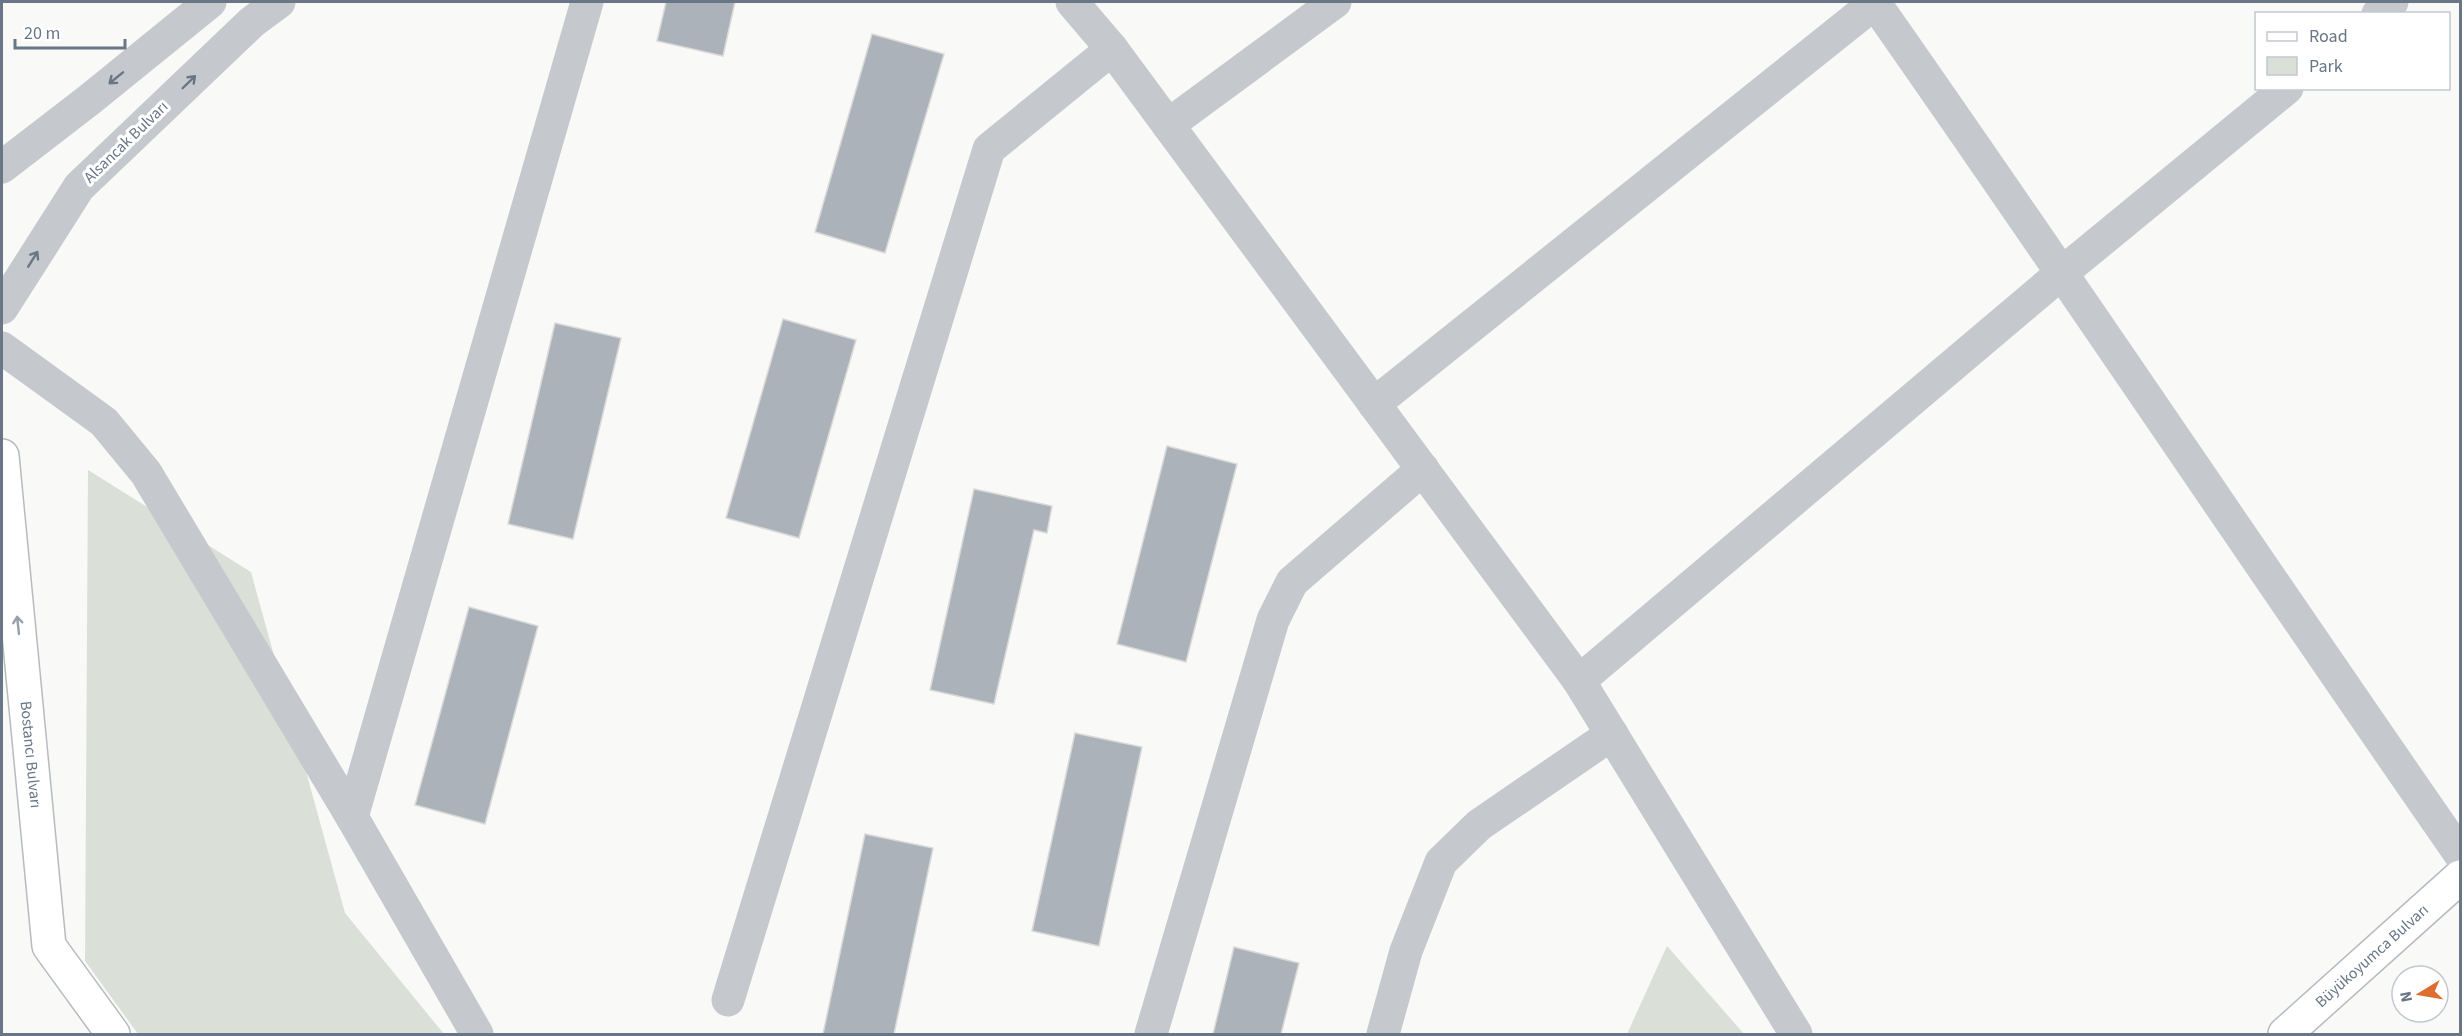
<svg xmlns="http://www.w3.org/2000/svg" width="2462" height="1036" font-family="'Source Sans 3',sans-serif">
  <style>
    .green { fill: #dae0d8 }
    .building { fill: #abb2b9; stroke: #dadbd9; stroke-width: 1.5 }
    .lines { fill: none; stroke-linecap: round; stroke-linejoin: round }
    .secondary-casing { stroke: #b7bbc0; stroke-width: 36 }
    .street { stroke: #c5c8cc; stroke-width: 33 }
    .secondary { stroke: #fff; stroke-width: 33 }
    .oneway { stroke: #697686 }
    .oneway2 { stroke: #969faa }
    .labels { text-anchor: middle; dominant-baseline: central; stroke-width: 6; stroke-linejoin: round; paint-order: stroke }
    .street-label { font-size: 16px; fill: #697686; stroke: #fff }
  </style>
  <rect width="100%" height="100%" fill="#f9f9f7"/>
  <g class="green">
    <path d="M88 470 251 572 345 913 444 1034H138L85 961Z"/>
    <path d="M1667 946 1744 1034H1627Z"/>
  </g>
  <g class="building">
    <path d="M666 2H735L723 56 657 41Z"/>
    <path d="M872 34 944 54 885 253 815 232Z"/>
    <path d="M783 319 856 340 799 538 726 518Z"/>
    <path d="M555 323 621 338 573 539 508 524Z"/>
    <path d="M1167 446 1237 464 1186 662 1117 644Z"/>
    <path d="M974 489 1052 506 1047 533 1034 530 994 704 930 690Z"/>
    <path d="M469 607 538 626 485 824 415 805Z"/>
    <path d="M1075 733 1142 747 1099 946 1032 931Z"/>
    <path d="M865 834 933 848 894 1034H823Z"/>
    <path d="M1234 947 1299 963 1281 1034H1213Z"/>
  </g>
  <g class="lines">
    <g class="secondary-casing">
      <g id="secondary">
        <path id="s1" d="M2 456 49 946 113 1034"/>
        <path id="s2" d="M2285 1034 2460 877"/>
      </g>
    </g>
    <g class="street">
      <path d="M1072 2 1112 49 1579 681 1796 1034"/>
      <path d="M1874 2C2072 284 2263 571 2460 854"/>
      <path d="M2378 14 2392 2"/>
      <path d="M1168 125 1335 2"/>
      <path d="M2 167 89 100 210 2"/>
      <path d="M2 308 79 187 252 22 279 2"/>
      <path d="M2 348 104 422 146 473 352 817 477 1034"/>
      <path d="M1374 404 1876 2"/>
      <path d="M1579 681 2063 272 2287 88"/>
      <path d="M352 817 587 2"/>
      <path d="M728 1000 989 149 1112 49"/>
      <path d="M1151 1034 1273 620 1292 582 1423 469"/>
      <path d="M1383 1034 1406 951 1441 862 1479 825 1612 734"/>
    </g>
    <use href="#secondary" class="secondary"/>
  </g>
  <defs><path id="oneway-shaft" d="M-6 0H5M1.5-3L5.5 0L1.5 3" fill="none" stroke-width="1.6" stroke-linecap="round" stroke-linejoin="round" transform="scale(1.5)"/></defs>
  <g class="oneway">
    <use href="#oneway-shaft" transform="translate(116 78) rotate(141)"/>
    <use href="#oneway-shaft" transform="translate(189 82) rotate(-44)"/>
    <use href="#oneway-shaft" transform="translate(33 259) rotate(-58)"/>
  </g>
  <use class="oneway2" href="#oneway-shaft" transform="translate(18 625) rotate(-96)"/>
  <g class="labels">
    <g class="street-label">
      <text transform="translate(126 142) rotate(-44)">Alsancak Bulvarı</text>
      <text stroke="none"><textPath href="#s1" startOffset="300">Bostancı Bulvarı</textPath></text>
      <text stroke="none"><textPath href="#s2" startOffset="117">Büyükoyumca Bulvarı</textPath></text>
    </g>
  </g>
  <rect width="2462" height="1036" fill="none" stroke="#697686" stroke-width="6"/>
  <rect x="2255" y="12" width="195" height="78" fill="#ffffff" stroke="#c3c8cf" stroke-width="1.5"/>
  <rect x="2267" y="32" width="30" height="9" fill="#ffffff" stroke="#c3c8cf" stroke-width="1.5"/>
  <text x="2309" y="42" font-size="18" fill="#697686">Road</text>
  <rect x="2267" y="57" width="30" height="18" fill="#dae0d8" stroke="#c3c8cf" stroke-width="1.5"/>
  <text x="2309" y="72" font-size="18" fill="#697686">Park</text>
  <g transform="translate(2420 994) rotate(259)"><circle r="28" fill="#ffffff" stroke="#c3c8cf" stroke-width="1.5"/>
  <path d="M0-4.5L10 22L0 15L-10 22Z" fill="#de6d32"/>
  <text y="-9" font-size="16" font-weight="bold" text-anchor="middle" fill="#697686">N</text>
  </g>
  <path d="M15 39v9h110v-9" fill="none" stroke="#697686" stroke-width="3"/>
  <text x="24" y="39" font-size="18" fill="#697686" stroke="#ffffff" stroke-width="4.5" paint-order="stroke">20 m</text>
</svg>
